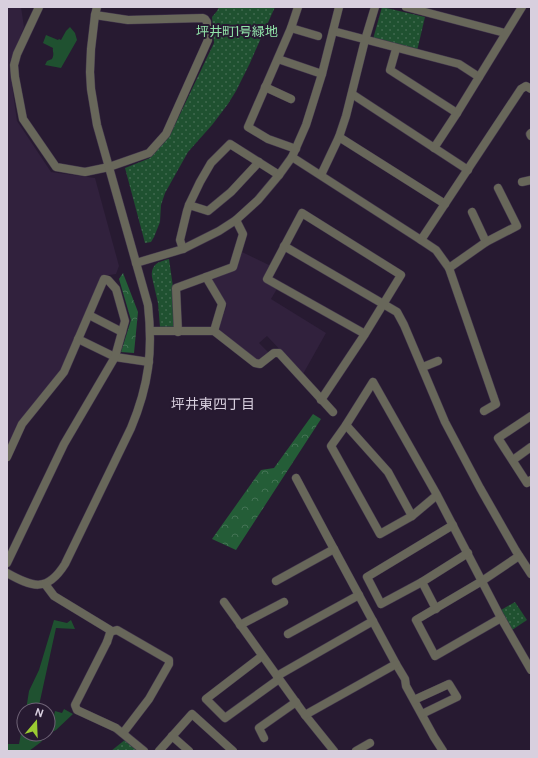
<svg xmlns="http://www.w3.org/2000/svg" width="538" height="758" font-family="'DM Sans','Noto Sans JP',sans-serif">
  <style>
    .built { fill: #31213d }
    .grass { fill: url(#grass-dots) }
    .forest { fill: url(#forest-crowns) }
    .garden { fill: #1f5130 }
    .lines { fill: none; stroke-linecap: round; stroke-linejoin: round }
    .minor-casing { stroke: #43374d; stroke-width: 9 }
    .tertiary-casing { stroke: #43374d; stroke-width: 9 }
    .minor { stroke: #68675a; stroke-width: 8 }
    .tertiary { stroke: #68675a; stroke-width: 8 }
    .labels { text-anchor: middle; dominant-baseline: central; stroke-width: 4; stroke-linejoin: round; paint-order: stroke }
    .park-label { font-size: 13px; fill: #91e4a9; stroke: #271a31 }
    .neighbourhood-label { font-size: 14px; fill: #d8cfde; stroke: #271a31 }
  </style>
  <defs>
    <pattern id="grass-dots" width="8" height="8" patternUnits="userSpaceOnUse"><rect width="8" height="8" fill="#1f5130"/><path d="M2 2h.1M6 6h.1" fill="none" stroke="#3f694e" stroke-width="1.8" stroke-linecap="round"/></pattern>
    <pattern id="forest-crowns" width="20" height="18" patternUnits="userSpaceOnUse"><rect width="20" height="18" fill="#245d37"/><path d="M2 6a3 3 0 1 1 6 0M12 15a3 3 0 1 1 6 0" fill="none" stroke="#437354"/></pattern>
  </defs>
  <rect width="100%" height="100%" fill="#271a31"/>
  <g class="built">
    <path d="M7 7H21L24 27 9 64 17 121 51 172 95 178 119 266 116 274 103 276 62 369 7 451Z"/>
    <path d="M242 252 271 266 265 279 278 287 271 299 326 333 303 374 267 336 259 343 269 353 261 360H257L218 329 227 305 212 280V277L236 267Z"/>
  </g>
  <g class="grass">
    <path d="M219 7H275L257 47 250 63 236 91 228 104 212 125 188 152 165 193 161 205 160 222 154 237 151 242 145 243 125 168 150 158 169 137 214 43 212 17 217 11Z"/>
    <path d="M382 7 425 17 417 51 373 39Z"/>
    <path d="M169 259 173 287 176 328 160 327 158 303 152 277C151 264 158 262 169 259Z"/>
    <path d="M515 602 527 620 512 630 501 610Z"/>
    <path d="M126 739 138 751H111Z"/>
  </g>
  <g class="forest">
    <path d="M123 273 138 312 134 353 121 352 131 320 119 279Z"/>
    <path d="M313 414 321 419 236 550 212 539 261 470 274 468Z"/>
  </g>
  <g class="garden">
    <path d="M70 27 75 33 77 40 61 68 45 65 47 61 52 59C55 53 52 52 53 48L43 43 46 35 58 40 59 39 61 40 66 31Z"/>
    <path d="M54 620 67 623 71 620 75 629 56 628 38 710H26L29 691 39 670Z"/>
    <path d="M64 709 73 714 56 730 45 736 41 742 29 751H7V744H19L24 718V734H48V718L53 720 55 711 62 713Z"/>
  </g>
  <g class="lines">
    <g class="minor-casing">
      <g id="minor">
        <path d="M39 7 17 54 14 65 15 77 23 119 56 167 85 172 109 167"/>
        <path d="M406 7 505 33"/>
        <path d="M291 28 318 36"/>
        <path d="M333 31 459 64 479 77"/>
        <path d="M396 49 390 70 457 113"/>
        <path d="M278 59 322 74"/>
        <path d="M265 87 291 99"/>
        <path d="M352 94 468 170"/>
        <path d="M531 133 530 134 531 136"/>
        <path d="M339 137 445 204"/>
        <path d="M434 148 457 113 522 7"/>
        <path d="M296 149 268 139 248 127 291 28 298 7"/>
        <path d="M292 157 421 240 521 89 526 86 531 89"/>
        <path d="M321 175 339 137 346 116 365 40 375 7"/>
        <path d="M522 182 531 180"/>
        <path d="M189 205 208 211 231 192 259 162"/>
        <path d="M421 240 436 250 449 268 486 242 472 212"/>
        <path d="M486 242 517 226 498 188"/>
        <path d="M284 246 397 312 404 325 445 422 480 488 516 551 531 574"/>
        <path d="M183 249 180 240 187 211 189 205 200 182 211 163 230 144 279 175"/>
        <path d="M449 268 496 404 484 411"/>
        <path d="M206 277 222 304 214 331"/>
        <path d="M89 315 122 332"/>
        <path d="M150 331H214L255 363 260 364 274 353H279L333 412"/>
        <path d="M178 332 176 288 206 277 233 267 243 234 236 220"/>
        <path d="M78 339 115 357 149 362"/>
        <path d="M423 367 438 361"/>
        <path d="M321 400 365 334 401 275 302 213 267 279 365 334"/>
        <path d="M531 416 498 438 527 483 531 480"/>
        <path d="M346 425 388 472 412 516"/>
        <path d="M7 457 22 424 64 372 104 279 108 280 116 289 125 321 115 357 64 444 7 563"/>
        <path d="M513 460 531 447"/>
        <path d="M296 478 328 538 396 664 405 679 406 686 434 737 443 751"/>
        <path d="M437 495 412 516 380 534 331 446 346 425 373 382 437 495 501 618 531 670"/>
        <path d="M276 581 334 549"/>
        <path d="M422 582 381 604 367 577 453 525"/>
        <path d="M224 602 305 715 334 751"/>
        <path d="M436 609 422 582 468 553"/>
        <path d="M501 618 435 656 416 620 482 581 519 556"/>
        <path d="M240 625 284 602"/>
        <path d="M110 632 117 630 169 660V664L149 699 123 733"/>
        <path d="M288 634 359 595"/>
        <path d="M107 642 75 705 77 710 116 728 144 751"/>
        <path d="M262 656 206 699 225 718 279 679"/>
        <path d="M277 676 373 621"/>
        <path d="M414 700 449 684 457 697 422 714"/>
        <path d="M305 715 396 664"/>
        <path d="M172 736 189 751"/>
        <path d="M264 738 259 728 296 702"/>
        <path d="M159 751 192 714 233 751"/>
        <path d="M356 751 370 743"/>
      </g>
    </g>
    <g class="tertiary-casing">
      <g id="tertiary">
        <path d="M95 15 128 20 203 18 205 19 207 22 208 40 166 134 149 153 109 167"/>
        <path d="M136 263 183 249 219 231 236 220 258 200 279 175 292 157 306 125 322 74 339 7"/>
        <path d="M7 573C32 587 47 593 65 564L131 428C149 385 153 351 148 305L97 125 91 89 90 72 91 49 95 15 97 7"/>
        <path d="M45 584 54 596 110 630V633L107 642"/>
      </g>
    </g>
    <use href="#minor" class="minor"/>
    <use href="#tertiary" class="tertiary"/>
  </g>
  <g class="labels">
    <g class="park-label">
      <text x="237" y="31">坪井町1号緑地</text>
    </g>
    <g class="neighbourhood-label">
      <text x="213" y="404">坪井東四丁目</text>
    </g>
  </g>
  <rect width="538" height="758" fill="none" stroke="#d8cfde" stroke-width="16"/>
  <g transform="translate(36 722) rotate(19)"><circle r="19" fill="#271a31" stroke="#6e6276"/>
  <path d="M0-3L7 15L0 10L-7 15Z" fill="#9bcb32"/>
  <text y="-6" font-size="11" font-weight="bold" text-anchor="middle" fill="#d8cfde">N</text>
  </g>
</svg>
